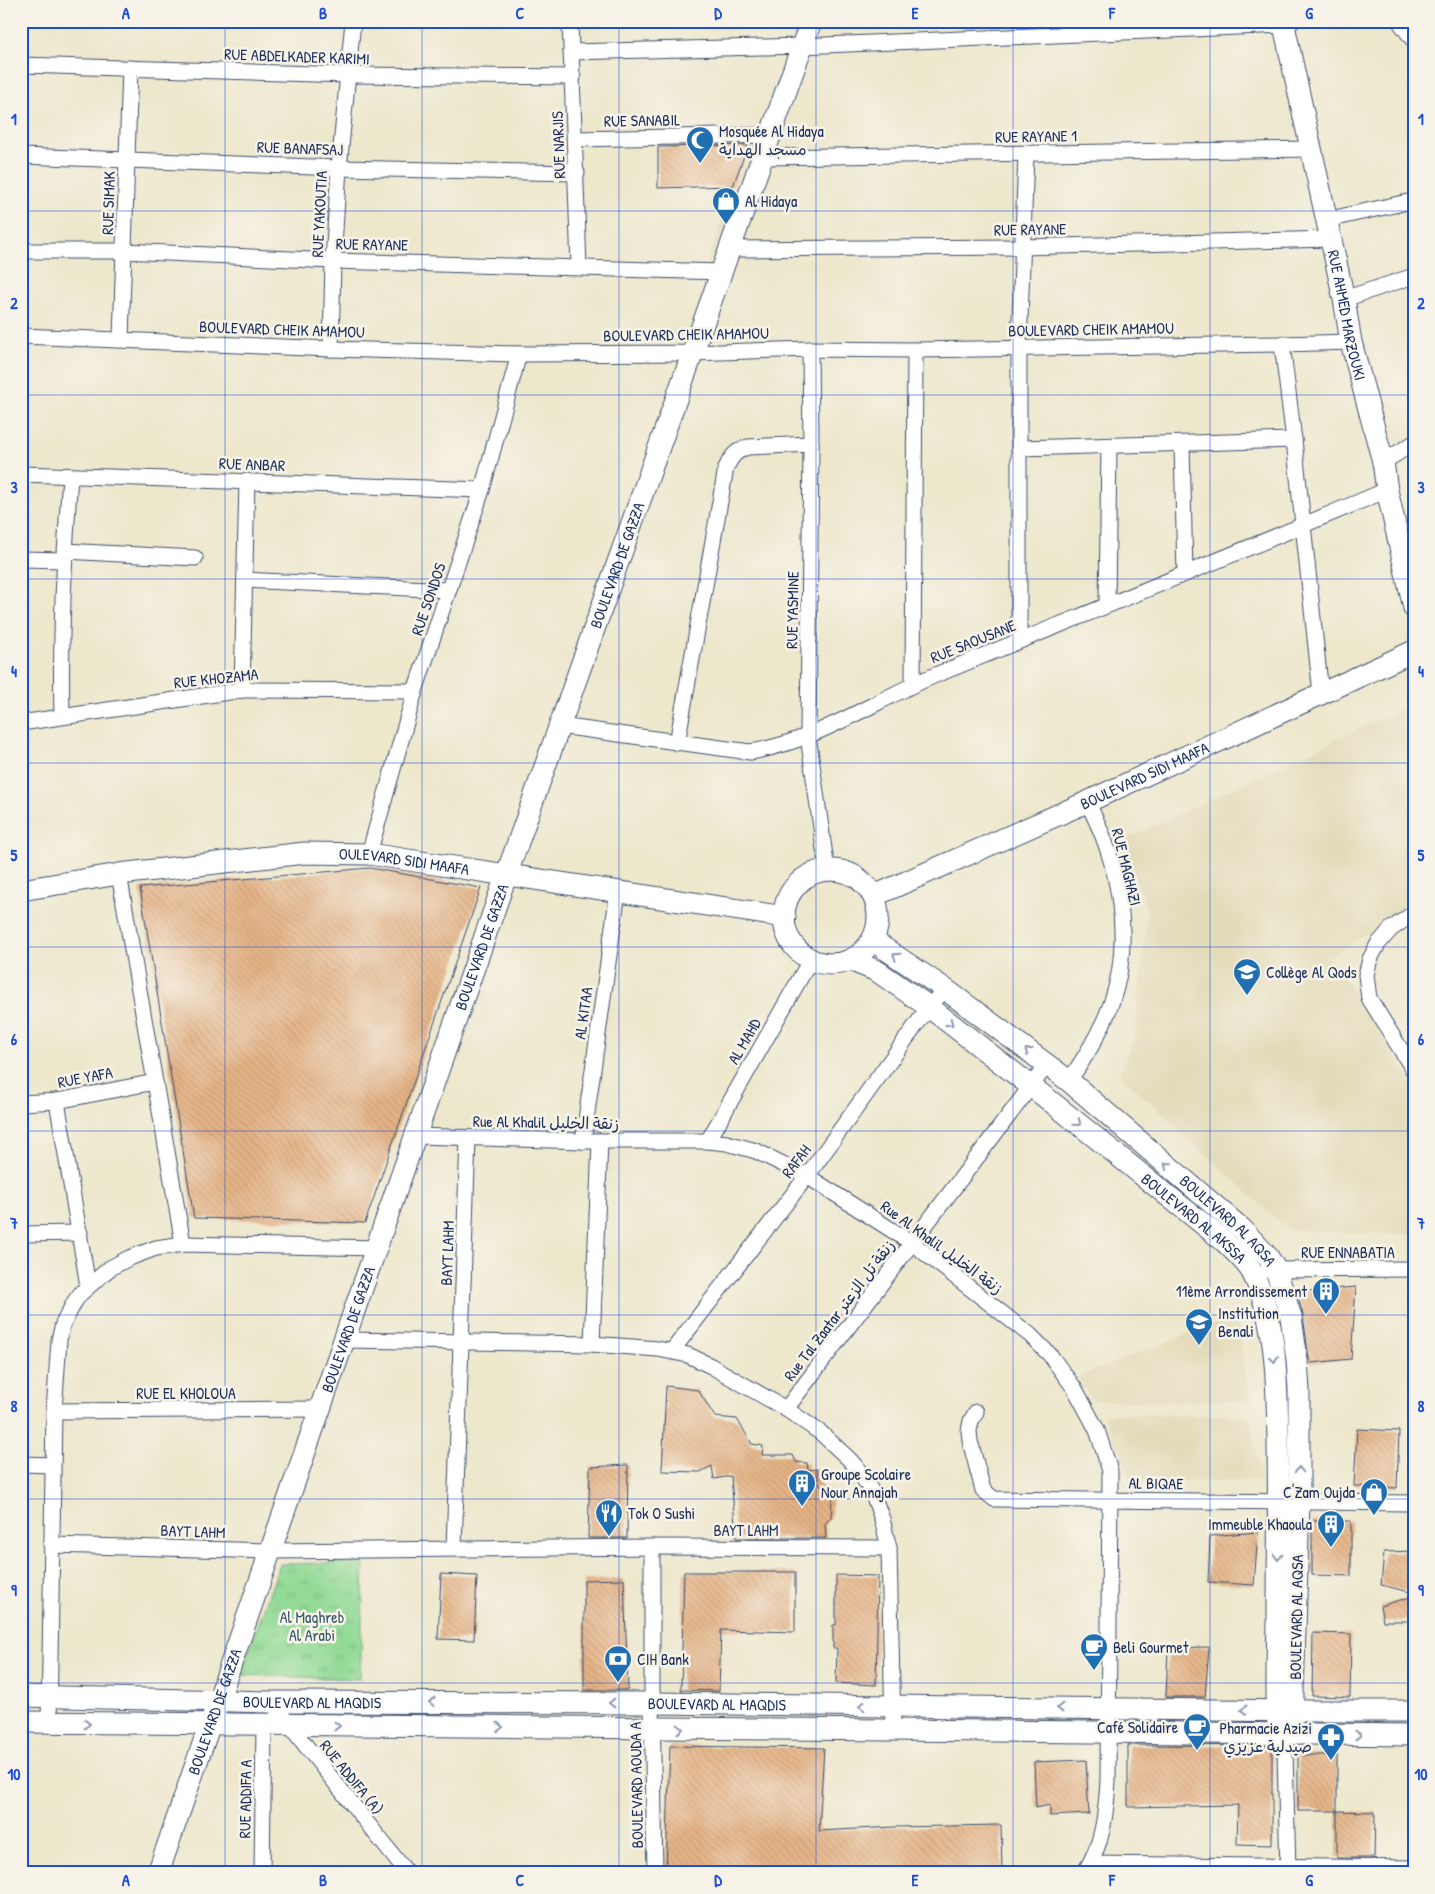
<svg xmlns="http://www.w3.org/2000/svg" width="1435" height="1894" font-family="'Patrick Hand','Playpen Sans Arabic',sans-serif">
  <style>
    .built { fill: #e4dbba }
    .grass { fill: url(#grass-tufts); stroke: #56847a }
    .building { fill: url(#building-back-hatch) }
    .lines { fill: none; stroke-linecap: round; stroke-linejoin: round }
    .street-casing { stroke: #3a4b6e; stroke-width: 17 }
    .secondary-casing { stroke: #3a4b6e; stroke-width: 23 }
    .street { stroke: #fff; stroke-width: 15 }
    .secondary { stroke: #fff; stroke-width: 21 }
    .oneway { stroke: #8d97ae }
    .grid { fill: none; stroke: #1d4ed8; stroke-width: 1; stroke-opacity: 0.55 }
    .labels { text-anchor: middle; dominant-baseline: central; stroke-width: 5; stroke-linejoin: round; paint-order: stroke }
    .street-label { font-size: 16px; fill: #1b2f5e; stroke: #f7f3e8 }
    .poi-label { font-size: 16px; fill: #1b2f5e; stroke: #f7f3e8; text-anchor: start }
    .park-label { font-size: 16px; fill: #395a6c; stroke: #f7f3e8 }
    .neatline { fill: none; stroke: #1d4ed8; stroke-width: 2 }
    .grid-label { font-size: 16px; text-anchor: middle; font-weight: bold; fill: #1d4ed8 }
  </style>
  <defs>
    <pattern id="grass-tufts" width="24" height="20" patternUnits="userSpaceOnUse" patternTransform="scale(1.25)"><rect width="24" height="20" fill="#92da95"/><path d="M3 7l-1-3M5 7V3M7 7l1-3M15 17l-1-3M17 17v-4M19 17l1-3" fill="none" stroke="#7dbb83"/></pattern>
    <pattern id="building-back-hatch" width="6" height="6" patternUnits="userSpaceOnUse" patternTransform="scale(1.25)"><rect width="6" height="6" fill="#e5b385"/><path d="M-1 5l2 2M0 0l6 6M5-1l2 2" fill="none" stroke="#c49a75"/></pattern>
  </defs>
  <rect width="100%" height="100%" fill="#f7f3e8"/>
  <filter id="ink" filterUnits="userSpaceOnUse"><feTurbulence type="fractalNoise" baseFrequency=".02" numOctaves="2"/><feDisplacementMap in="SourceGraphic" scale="10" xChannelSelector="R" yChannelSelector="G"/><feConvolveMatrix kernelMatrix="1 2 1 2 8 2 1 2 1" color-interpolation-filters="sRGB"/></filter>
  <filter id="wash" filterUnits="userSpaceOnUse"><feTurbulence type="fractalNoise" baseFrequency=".0096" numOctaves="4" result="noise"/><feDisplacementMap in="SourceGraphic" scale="20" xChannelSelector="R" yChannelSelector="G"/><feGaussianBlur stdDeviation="1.12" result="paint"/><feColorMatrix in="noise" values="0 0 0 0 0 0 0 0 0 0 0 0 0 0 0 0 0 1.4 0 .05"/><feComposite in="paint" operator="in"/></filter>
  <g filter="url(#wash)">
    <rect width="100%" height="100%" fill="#ede7cc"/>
    <g class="built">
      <path d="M764 140 720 265H706L750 141Z"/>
      <path d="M1414 703V902L1329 957 1414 1085V1235L1288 1230 1119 1074 1135 1036 1147 910 1122 841Z"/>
      <path d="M1236 1315 1250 1401H1093L1078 1377Z"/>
      <path d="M1103 1414 1250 1416 1261 1481 1132 1482Z"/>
    </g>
    <path class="grass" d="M364 1562 360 1679 240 1675 280 1564Z"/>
    <g id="blocks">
      <g class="building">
        <path d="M748 145 733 186 658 188V147Z"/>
        <path d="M370 868 481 888 365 1223 194 1218 140 888Z"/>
        <path d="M1356 1287 1351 1359 1311 1363 1309 1359 1303 1315 1297 1292Z"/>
        <path d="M666 1386 698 1390 715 1417 737 1419 752 1444 763 1446 762 1455H793L796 1462 807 1463 808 1470 817 1469 819 1483 832 1497 831 1517 825 1524 826 1538H736L731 1476 714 1479 712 1466 700 1472 662 1471Z"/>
        <path d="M1357 1429 1399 1431 1397 1488 1354 1486Z"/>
        <path d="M628 1465 627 1538H588L590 1467Z"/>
        <path d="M1312 1521H1351V1576L1312 1575Z"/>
        <path d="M1258 1532 1254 1585 1208 1582 1210 1536Z"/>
        <path d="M1414 1551V1593L1381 1585 1384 1552Z"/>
        <path d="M684 1572H795V1632L721 1630 719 1691 681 1690Z"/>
        <path d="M441 1574 477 1576 474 1640 438 1639Z"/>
        <path d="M836 1575 878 1576 876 1685 836 1683 837 1648H833V1625H836Z"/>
        <path d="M624 1579 628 1690H584V1580Z"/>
        <path d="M1414 1596V1621H1383L1380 1606Z"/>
        <path d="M1313 1633 1351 1634 1350 1697 1312 1696Z"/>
        <path d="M1209 1647 1205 1697H1166L1168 1648Z"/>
        <path d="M1128 1745 1272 1746V1845L1237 1844 1238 1805 1128 1807Z"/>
        <path d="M670 1746 824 1748 819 1831 894 1827 1001 1825 1002 1873H666Z"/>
        <rect x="1298" y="1755" width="39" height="56"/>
        <path d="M1086 1760 1089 1814 1050 1816V1805L1036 1808 1034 1762Z"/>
        <path d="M1337 1811 1375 1812 1374 1858H1337Z"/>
      </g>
    </g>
  </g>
  <g filter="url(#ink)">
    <use href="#blocks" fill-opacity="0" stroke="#3a4b6e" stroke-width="1"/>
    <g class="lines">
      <g class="street-casing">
        <g id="street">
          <path d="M570 21 579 267"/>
          <path d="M1399 21 1414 41"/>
          <path d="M571 52 802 46 1284 25 1292 22"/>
          <path d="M21 65 348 75 573 77"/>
          <path d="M575 139 770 135"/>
          <path d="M21 156 339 168 577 173"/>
          <path d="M763 157 1311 149"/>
          <path d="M1326 220 1412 201"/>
          <path d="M730 249 1022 247 1330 239"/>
          <path d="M21 251H124L333 261 722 272"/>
          <path d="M1344 299 1414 276"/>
          <path d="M21 336 331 349 519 354 693 353 810 349 915 350 1282 344 1351 342"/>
          <path d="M121 339 130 68"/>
          <path d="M1282 344 1294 440 1321 694"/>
          <path d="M331 349 333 261 339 168 353 21"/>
          <path d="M810 349 811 444 808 736 827 870"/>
          <path d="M1182 444 1185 574"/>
          <path d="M1020 448 1294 440"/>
          <path d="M1383 462 1414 443"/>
          <path d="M21 474 482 490"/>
          <path d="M64 551 195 558"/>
          <path d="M21 559 63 560"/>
          <path d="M245 580 449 590"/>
          <path d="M1107 605 1109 446"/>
          <path d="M1019 641V347L1026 154"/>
          <path d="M913 685 915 350"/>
          <path d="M242 690 247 481"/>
          <path d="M62 716C60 636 64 557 70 477"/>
          <path d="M21 723 242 690 415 691"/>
          <path d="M560 726 750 752C815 742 872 702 931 677 1083 615 1236 554 1387 490"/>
          <path d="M677 743 726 468C731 457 736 450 748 447L811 444"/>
          <path d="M369 854 415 691 482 490 519 354"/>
          <path d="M119 874 183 1244"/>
          <path d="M1414 913 1391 929 1378 944 1370 959 1366 975 1369 998 1414 1071"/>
          <path d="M1069 1081C1086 1056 1101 1032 1111 1004 1134 940 1119 861 1087 802"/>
          <path d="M57 1101 88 1286"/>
          <path d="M21 1103 57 1101 155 1082"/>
          <path d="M416 1136 583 1141H708L727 1143 756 1151 807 1176 912 1243 1030 1335 1050 1355 1075 1389 1097 1430 1110 1471 1108 1781C1106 1814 1103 1845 1084 1873"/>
          <path d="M583 1141 618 891"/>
          <path d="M708 1141 811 959"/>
          <path d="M21 1234 80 1233"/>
          <path d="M1268 1270 1414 1269"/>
          <path d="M345 1340 592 1344 658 1349 688 1355 711 1366 786 1409 821 1433 849 1459 857 1468 872 1492 882 1519 889 1548 893 1730"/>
          <path d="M592 1344 600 1141"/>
          <path d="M672 1351 807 1176 929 1007 945 989"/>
          <path d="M786 1409 1047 1065"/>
          <path d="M54 1411 319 1409"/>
          <path d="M976 1412 971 1421 969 1431 970 1441 983 1490 994 1499 1414 1503"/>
          <path d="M21 1464 52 1465"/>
          <path d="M51 1545 270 1551 652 1547 889 1548"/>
          <path d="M652 1547V1703L655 1873"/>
          <path d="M454 1548 468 1138"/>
          <path d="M271 1702 407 1873"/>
          <path d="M49 1723 54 1411 59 1340 63 1324 75 1301 81 1293 110 1268 129 1258 156 1248 183 1244 377 1248"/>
          <path d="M1278 1735 1285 1752 1288 1873"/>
          <path d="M1090 1864 1414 1868"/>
          <path d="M262 1873 264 1725"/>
        </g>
      </g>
      <g class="secondary-casing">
        <g id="secondary">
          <path id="s1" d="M1283 21 1344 299 1351 342 1383 462 1387 490 1414 608"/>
          <circle cx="831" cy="917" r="47"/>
          <path id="s2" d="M21 890 119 874 305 853 369 854 785 917"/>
          <path id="s3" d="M874 896 1087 802 1414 651"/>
          <path id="s4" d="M872 940 945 989 1069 1081 1242 1229 1268 1257 1276 1270 1291 1317 1297 1360 1299 1391V1502L1292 1725"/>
          <path id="s5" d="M850 960 877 971 929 1007 1054 1104 1224 1241C1234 1251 1245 1260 1252 1272 1278 1321 1277 1390 1278 1444 1279 1503 1278 1563 1278 1622 1277 1657 1276 1691 1278 1725"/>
          <path id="s6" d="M21 1696 271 1702 652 1703 1293 1711H1414"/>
          <path d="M21 1722 1414 1735"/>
          <path id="s7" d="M158 1873 506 876 811 21"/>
        </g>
      </g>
      <use href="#street" class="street"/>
      <use href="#secondary" class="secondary"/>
    </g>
    <defs><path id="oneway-chevron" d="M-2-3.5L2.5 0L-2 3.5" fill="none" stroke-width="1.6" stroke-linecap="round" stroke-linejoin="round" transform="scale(1.25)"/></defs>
    <g class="oneway">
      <use href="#oneway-chevron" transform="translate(896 956) rotate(-146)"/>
      <use href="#oneway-chevron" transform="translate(950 1023) rotate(38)"/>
      <use href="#oneway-chevron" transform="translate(1028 1051) rotate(-143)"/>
      <use href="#oneway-chevron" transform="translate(1078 1123) rotate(39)"/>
      <use href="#oneway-chevron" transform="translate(1167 1165) rotate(-139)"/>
      <use href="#oneway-chevron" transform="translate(1274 1359) rotate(83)"/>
      <use href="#oneway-chevron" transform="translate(1299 1470) rotate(-90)"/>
      <use href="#oneway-chevron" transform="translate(1278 1557) rotate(91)"/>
      <use href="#oneway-chevron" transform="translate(432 1702) rotate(-180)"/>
      <use href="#oneway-chevron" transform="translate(612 1703) rotate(-180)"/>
      <use href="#oneway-chevron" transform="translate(862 1706) rotate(-179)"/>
      <use href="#oneway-chevron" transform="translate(1060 1708) rotate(-180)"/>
      <use href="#oneway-chevron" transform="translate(1244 1710) rotate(-179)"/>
      <use href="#oneway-chevron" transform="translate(87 1724)"/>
      <use href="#oneway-chevron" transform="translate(337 1726)"/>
      <use href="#oneway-chevron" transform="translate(500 1727)"/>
      <use href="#oneway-chevron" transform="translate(680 1729)"/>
      <use href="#oneway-chevron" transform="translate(1358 1735)"/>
    </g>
  </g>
  <path class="grid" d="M225 21V1873M422 21V1873M619 21V1873M816 21V1873M1013 21V1873M1210 21V1873M21 211H1414M21 395H1414M21 579H1414M21 763H1414M21 947H1414M21 1131H1414M21 1315H1414M21 1499H1414M21 1683H1414"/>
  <defs>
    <g id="mosque-pin" transform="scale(1.4375)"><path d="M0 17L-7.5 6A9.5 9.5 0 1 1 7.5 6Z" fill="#1f6fb2" stroke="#f7f3e8"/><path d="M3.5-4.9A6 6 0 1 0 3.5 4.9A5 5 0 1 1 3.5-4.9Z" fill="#fff"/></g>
    <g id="shop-pin" transform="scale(1.4375)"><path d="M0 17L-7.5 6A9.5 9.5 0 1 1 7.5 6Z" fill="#1f6fb2" stroke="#f7f3e8"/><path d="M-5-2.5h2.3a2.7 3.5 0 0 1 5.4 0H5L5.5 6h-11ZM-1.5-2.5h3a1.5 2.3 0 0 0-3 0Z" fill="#fff"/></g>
    <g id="school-pin" transform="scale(1.4375)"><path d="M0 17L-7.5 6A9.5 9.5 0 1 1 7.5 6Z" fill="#1f6fb2" stroke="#f7f3e8"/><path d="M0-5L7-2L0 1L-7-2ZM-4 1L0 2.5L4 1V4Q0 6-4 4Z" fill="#fff"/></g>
    <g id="building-pin" transform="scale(1.4375)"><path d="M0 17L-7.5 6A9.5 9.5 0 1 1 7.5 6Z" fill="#1f6fb2" stroke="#f7f3e8"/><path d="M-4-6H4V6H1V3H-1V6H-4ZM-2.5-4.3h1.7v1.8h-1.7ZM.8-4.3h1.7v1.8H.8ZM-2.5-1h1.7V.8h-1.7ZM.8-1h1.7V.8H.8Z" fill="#fff"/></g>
    <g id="restaurant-pin" transform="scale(1.4375)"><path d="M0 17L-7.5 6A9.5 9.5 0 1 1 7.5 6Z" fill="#1f6fb2" stroke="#f7f3e8"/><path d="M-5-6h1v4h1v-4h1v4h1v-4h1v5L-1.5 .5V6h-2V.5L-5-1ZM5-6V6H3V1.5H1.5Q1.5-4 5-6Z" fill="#fff"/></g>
    <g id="cafe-pin" transform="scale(1.4375)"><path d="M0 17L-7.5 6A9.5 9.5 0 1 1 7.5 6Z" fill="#1f6fb2" stroke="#f7f3e8"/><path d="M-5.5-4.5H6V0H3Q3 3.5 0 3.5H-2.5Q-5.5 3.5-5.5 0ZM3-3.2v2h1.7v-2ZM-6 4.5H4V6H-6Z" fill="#fff"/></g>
    <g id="bank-pin" transform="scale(1.4375)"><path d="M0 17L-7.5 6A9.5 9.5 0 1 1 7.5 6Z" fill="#1f6fb2" stroke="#f7f3e8"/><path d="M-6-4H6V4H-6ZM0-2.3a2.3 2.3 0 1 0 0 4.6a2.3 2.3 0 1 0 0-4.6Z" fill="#fff"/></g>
    <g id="pharmacy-pin" transform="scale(1.4375)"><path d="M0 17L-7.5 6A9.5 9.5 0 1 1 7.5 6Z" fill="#1f6fb2" stroke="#f7f3e8"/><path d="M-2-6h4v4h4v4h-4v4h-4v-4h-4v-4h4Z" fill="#fff"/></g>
  </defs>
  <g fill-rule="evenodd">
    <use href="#mosque-pin" x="700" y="140"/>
    <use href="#shop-pin" x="726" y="201"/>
    <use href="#school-pin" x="1247" y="972"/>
    <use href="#building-pin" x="1326" y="1291"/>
    <use href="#school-pin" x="1199" y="1322"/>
    <use href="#building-pin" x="802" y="1483"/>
    <use href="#shop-pin" x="1374" y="1492"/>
    <use href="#restaurant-pin" x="609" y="1513"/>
    <use href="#building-pin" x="1331" y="1524"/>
    <use href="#cafe-pin" x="1094" y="1647"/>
    <use href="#bank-pin" x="618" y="1659"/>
    <use href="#cafe-pin" x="1197" y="1727"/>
    <use href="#pharmacy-pin" x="1331" y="1737"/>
  </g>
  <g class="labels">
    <g class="street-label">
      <text transform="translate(297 56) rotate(2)">RUE ABDELKADER KARIMI</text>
      <text transform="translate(642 120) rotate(-1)">RUE SANABIL</text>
      <text transform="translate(1036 136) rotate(-1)">RUE RAYANE 1</text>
      <text transform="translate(558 145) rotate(-92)">RUE NARJIS</text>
      <text transform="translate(300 148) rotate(2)">RUE BANAFSAJ</text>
      <text transform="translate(108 203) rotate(-88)">RUE SIMAK</text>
      <text transform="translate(319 214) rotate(-87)">RUE YAKOUTIA</text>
      <text transform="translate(1030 229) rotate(-1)">RUE RAYANE</text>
      <text transform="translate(372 244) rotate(1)">RUE RAYANE</text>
      <text stroke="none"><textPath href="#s1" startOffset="301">RUE AHMED MARZOUKI</textPath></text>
      <text transform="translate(282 329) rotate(2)">BOULEVARD CHEIK AMAMOU</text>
      <text transform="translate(1091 329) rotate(-1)">BOULEVARD CHEIK AMAMOU</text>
      <text transform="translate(686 334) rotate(-1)">BOULEVARD CHEIK AMAMOU</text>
      <text transform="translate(252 464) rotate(2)">RUE ANBAR</text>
      <text stroke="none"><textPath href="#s7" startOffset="1386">BOULEVARD DE GAZZA</textPath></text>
      <text transform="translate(428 599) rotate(-71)">RUE SONDOS</text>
      <text transform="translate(792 610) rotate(-89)">RUE YASMINE</text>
      <text transform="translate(973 641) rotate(-22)">RUE SAOUSANE</text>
      <text transform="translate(216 678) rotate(-6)">RUE KHOZAMA</text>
      <text stroke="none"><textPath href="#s3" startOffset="296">BOULEVARD SIDI MAAFA</textPath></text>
      <text stroke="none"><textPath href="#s2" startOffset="386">OULEVARD SIDI MAAFA</textPath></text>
      <text transform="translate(1127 867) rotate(76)">RUE MAGHAZI</text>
      <text stroke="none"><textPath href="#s7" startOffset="981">BOULEVARD DE GAZZA</textPath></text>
      <text transform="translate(583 1013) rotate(-82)">AL KITAA</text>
      <text transform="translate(744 1041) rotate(-60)">AL MAHD</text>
      <text transform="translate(85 1077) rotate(-11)">RUE YAFA</text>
      <text transform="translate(546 1122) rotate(1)">Rue Al Khalil زنقة الخليل</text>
      <text transform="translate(796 1161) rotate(-53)">RAFAH</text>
      <text stroke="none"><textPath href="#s5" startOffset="431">BOULEVARD AL AKSSA</textPath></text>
      <text stroke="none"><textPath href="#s4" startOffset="454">BOULEVARD AL AQSA</textPath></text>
      <text transform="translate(942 1247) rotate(36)">Rue Al Khalil زنقة الخليل</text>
      <text x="1348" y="1252">RUE ENNABATIA</text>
      <text transform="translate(447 1253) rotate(-88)">BAYT LAHM</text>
      <text transform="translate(839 1310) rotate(-53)">Rue Tal Zaatar زنقة تل الزعتر</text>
      <text stroke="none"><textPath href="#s7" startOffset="576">BOULEVARD DE GAZZA</textPath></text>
      <text x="186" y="1393">RUE EL KHOLOUA</text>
      <text transform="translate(1156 1483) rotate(1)">AL BIQAE</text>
      <text x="746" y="1530">BAYT LAHM</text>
      <text transform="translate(193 1531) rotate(2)">BAYT LAHM</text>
      <text transform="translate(1296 1617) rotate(-89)">BOULEVARD AL AQSA</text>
      <text stroke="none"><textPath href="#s6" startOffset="291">BOULEVARD AL MAQDIS</textPath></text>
      <text stroke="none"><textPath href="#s6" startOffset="696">BOULEVARD AL MAQDIS</textPath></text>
      <text stroke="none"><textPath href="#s7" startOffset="171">BOULEVARD DE GAZZA</textPath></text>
      <text transform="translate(352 1777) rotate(51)">RUE ADDIFA (A)</text>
      <text transform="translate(636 1785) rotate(-91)">BOULEVARD AOUDA A</text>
      <text transform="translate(245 1799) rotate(-89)">RUE ADDIFA A</text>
    </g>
    <g class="poi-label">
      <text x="719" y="131">Mosquée Al Hidaya<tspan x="719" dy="18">مسجد الهداية</tspan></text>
      <text x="745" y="201">Al Hidaya</text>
      <text x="1266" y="972">Collège Al Qods</text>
      <text x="1307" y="1291" text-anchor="end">11ème Arrondissement</text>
      <text x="1218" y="1313">Institution<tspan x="1218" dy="18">Benali</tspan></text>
      <text x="821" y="1474">Groupe Scolaire<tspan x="821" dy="18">Nour Annajah</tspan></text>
      <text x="1355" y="1492" text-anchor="end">C'Zam Oujda</text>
      <text x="628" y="1513">Tok O Sushi</text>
      <text x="1312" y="1524" text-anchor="end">Immeuble Khaoula</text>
      <text x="1113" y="1647">Beli Gourmet</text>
      <text x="637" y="1659">CIH Bank</text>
      <text x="1178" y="1727" text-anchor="end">Café Solidaire</text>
      <text x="1312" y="1728" text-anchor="end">Pharmacie Azizi<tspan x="1312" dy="18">صيدلية عزيزي</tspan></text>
    </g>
    <g class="park-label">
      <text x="312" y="1617">Al Maghreb<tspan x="312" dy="18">Al Arabi</tspan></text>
    </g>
  </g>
  <rect width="1435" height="1894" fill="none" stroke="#f7f3e8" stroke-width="55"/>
  <rect x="28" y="28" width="1380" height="1838" class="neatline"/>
  <g class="grid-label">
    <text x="126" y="19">A</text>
    <text x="323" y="19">B</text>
    <text x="520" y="19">C</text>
    <text x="718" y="19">D</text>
    <text x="915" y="19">E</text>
    <text x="1112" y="19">F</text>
    <text x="1309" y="19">G</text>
    <text x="14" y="125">1</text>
    <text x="1421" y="125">1</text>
    <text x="14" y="309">2</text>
    <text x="1421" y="309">2</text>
    <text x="14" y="493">3</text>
    <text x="1421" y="493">3</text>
    <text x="14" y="677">4</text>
    <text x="1421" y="677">4</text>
    <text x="14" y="861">5</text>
    <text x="1421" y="861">5</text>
    <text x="14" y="1045">6</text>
    <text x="1421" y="1045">6</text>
    <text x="14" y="1229">7</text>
    <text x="1421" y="1229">7</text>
    <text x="14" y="1412">8</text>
    <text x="1421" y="1412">8</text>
    <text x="14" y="1596">9</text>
    <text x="1421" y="1596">9</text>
    <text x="14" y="1780">10</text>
    <text x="1421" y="1780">10</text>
    <text x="126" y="1886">A</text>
    <text x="323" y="1886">B</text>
    <text x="520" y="1886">C</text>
    <text x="718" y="1886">D</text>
    <text x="915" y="1886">E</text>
    <text x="1112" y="1886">F</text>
    <text x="1309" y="1886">G</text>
  </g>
</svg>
